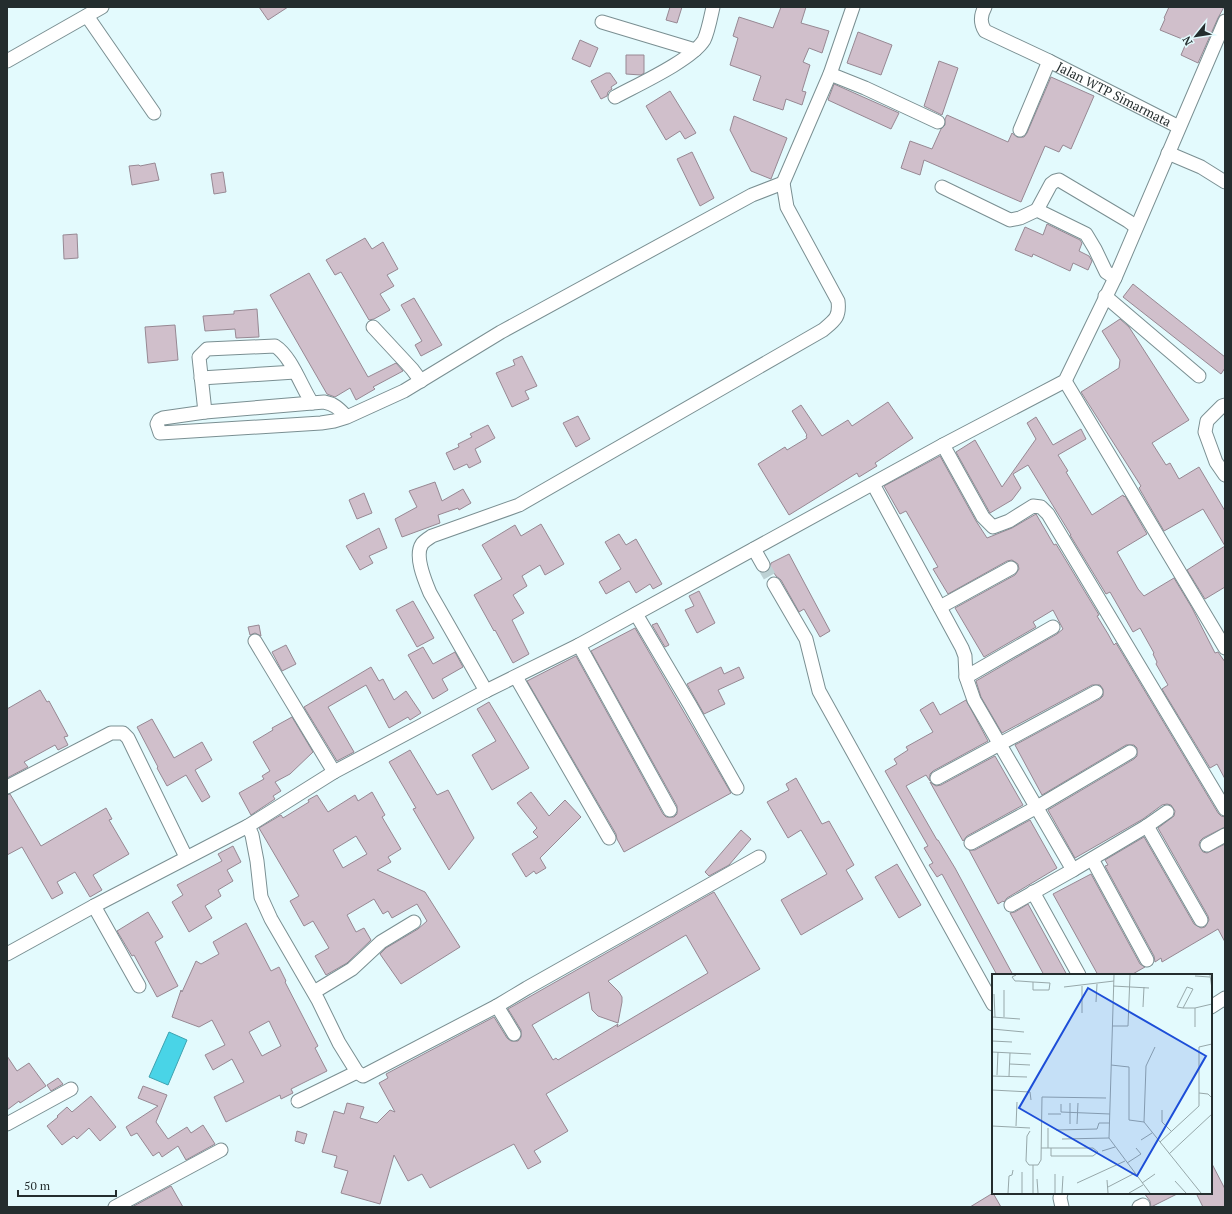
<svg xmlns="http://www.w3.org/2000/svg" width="1232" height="1214" font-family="'PT Serif',serif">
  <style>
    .water { fill: #49d4e7; stroke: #3ea2b0 }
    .building { fill: #d0bfcb; stroke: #978893; fill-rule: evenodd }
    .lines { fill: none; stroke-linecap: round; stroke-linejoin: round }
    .minor-tunnel { stroke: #bdd1d4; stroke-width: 13; stroke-dasharray: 13 6; stroke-linecap: butt }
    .minor-casing { stroke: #7a8f92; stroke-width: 15 }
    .minor { stroke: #fff; stroke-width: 13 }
    .labels { text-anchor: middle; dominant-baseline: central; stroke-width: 3; stroke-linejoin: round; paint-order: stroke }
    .street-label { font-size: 13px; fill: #242d2e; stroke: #e3fafd }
    .inset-road { fill: none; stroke: #97a8aa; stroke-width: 1 }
    .view { fill: #1d4ed8; fill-opacity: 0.15; stroke: #1d4ed8; stroke-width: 2 }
    .inset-edge { fill: none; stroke: #242d2e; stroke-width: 2 }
  </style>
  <rect width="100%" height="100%" fill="#e3fafd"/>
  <path class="water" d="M169 1032 187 1040 168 1085 149 1077Z"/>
  <g class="building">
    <path d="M259 7H288L268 20Z"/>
    <path d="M670 7H682L677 23 666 20Z"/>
    <path d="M781 7H806L801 23 829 31 822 53 809 48 803 62 810 65 802 91 806 92 802 105 786 99 783 110 753 100 761 76 730 65 738 38 733 36 739 17 773 28Z"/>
    <path d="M1169 7H1224L1218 18 1198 63 1181 55 1187 41 1160 30 1165 19 1164 18Z"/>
    <path d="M858 32 892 45 881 75 847 63Z"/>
    <path d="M580 40 598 48 590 67 572 59Z"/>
    <path d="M626 55H644V73L641 75 626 74Z"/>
    <path d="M939 61 958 68 942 115 924 106Z"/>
    <path d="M606 73H610L617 83 611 87 612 89 608 92 607 96 601 99 591 81Z"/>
    <path d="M1051 77 1094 96 1071 149 1063 145 1059 152 1045 146 1021 202 924 160 920 175 901 168 910 141 932 149 941 129 945 125V119L947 115 1008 142 1012 133 1017 137H1024L1027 133Z"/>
    <path d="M834 84 899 113 891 129 828 100Z"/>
    <path d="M670 91 696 133 685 139 680 131 666 140 646 106Z"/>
    <path d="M734 116 787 138 771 179 751 171 730 130Z"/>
    <path d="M692 152 714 198 700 206 677 159Z"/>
    <path d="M155 163 159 180 132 185 129 166 139 165 140 166Z"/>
    <path d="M223 172 226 192 214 194 211 174Z"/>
    <path d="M1047 224 1080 240 1082 243 1079 251 1089 256 1092 261 1088 270 1073 263 1070 271 1033 254 1032 257 1015 250 1025 227 1043 235Z"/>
    <path d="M77 234 78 258 64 259 63 235Z"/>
    <path d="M365 238 372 249 383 242 398 269 387 275 394 286 380 294 390 310 374 319 369 320 341 272 335 275 326 260Z"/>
    <path d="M309 273 368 377 396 363 403 371 373 387 375 389 356 400 350 388 335 397 327 394 270 295Z"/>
    <path d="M1133 284 1225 357V368L1221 374 1123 297Z"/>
    <path d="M414 298 442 345 421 356 415 345 422 341 401 305Z"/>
    <path d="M257 309 259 337 236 338 235 329 205 331 203 316 234 314V311Z"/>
    <path d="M1120 319 1129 327 1189 420 1152 443 1166 465 1170 463 1179 479 1199 467 1225 511V587L1205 599 1187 570 1225 546 1203 509 1164 531 1139 488 1141 486 1081 392 1119 368 1120 360 1102 331Z"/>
    <path d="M175 325 178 360 148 363 145 327Z"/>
    <path d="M522 356 537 386 525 391 529 399 512 407 496 373 515 365 513 360Z"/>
    <path d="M888 402 913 438 875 463 877 466 859 477 857 473 789 515 758 464 785 447 787 450 807 438 806 436 807 435 792 411 801 405 822 436 848 420 852 426Z"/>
    <path d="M578 416 590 439 576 447 563 423Z"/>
    <path d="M1036 417 1053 445 1081 429 1086 439 1058 455 1068 471 1066 472 1092 515 1123 495 1124 497 1125 496 1147 534 1117 552 1138 589 1144 596 1174 578 1192 608 1215 653 1218 652 1225 662V779L1217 764 1210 768 1162 689 1168 685 1156 664 1157 662 1153 654 1154 653 1140 628 1133 632 1110 592 1106 594 1070 535H1071L1028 465 1013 474 1021 488 1012 500 990 513 956 452 975 440 1002 487 1036 439 1027 423Z"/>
    <path d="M488 425 495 438 475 449 481 462 469 468 467 464 454 470 446 453 459 447 458 444 472 437 470 434Z"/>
    <path d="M940 456 976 521 987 538 1012 528 1036 514 1054 545 1056 544 1099 615 1097 616 1108 634 1114 645 1116 643 1218 813 1221 816 1225 817V827L1203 838 1200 841 1199 845 1203 852 1207 853 1225 844V942L1218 929 1162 962 1161 958 1155 962 1154 956 1105 866 1108 865 1105 860 1144 837 1194 924 1201 928 1205 927 1209 920 1208 916 1158 828 1174 816 1175 811 1171 805 1167 804 1162 805 1143 819 1075 858 1048 810 1134 759 1137 756V748L1134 745H1126L1042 795 1015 745 1100 699 1103 696V689L1100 685H1092L1002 733 981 697 976 681 1057 634 1063 629 1053 610 1033 622 1036 627 984 657 955 608 1015 575 1019 569 1018 564 1012 560 1007 561 948 594 933 569 938 567 906 511 900 514 884 486Z"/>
    <path d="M435 482 442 501 463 489 471 503 459 510 458 508 438 515 440 523 402 537 395 519 417 507 409 491Z"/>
    <path d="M364 493 372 513 357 519 349 500Z"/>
    <path d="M541 524 564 564 545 575 540 565 522 576 527 586 513 595 524 613 512 620 529 654 513 663 495 630 494 631 474 595 502 579 482 545 515 525 521 536Z"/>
    <path d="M379 528 387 548 369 556 373 563 360 570 346 546Z"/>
    <path d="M619 534 626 545 636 539 662 584 653 589 650 584 636 593 629 581 606 594 599 582 621 569 605 542Z"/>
    <path d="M789 554 830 631 820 637 804 609 799 612 781 580 776 576 770 567 771 563Z"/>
    <path d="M699 591 715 623 697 633 685 610 694 606 689 596Z"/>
    <path d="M413 601 434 638 417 647 396 610Z"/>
    <path d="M657 623 669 645 665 647 652 625Z"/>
    <path d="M259 625 261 636 255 633 250 635 248 627Z"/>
    <path d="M635 628 731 793 624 852 617 839 616 834 527 681 576 656 663 814 666 817H674L677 814V806L591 651Z"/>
    <path d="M286 645 296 664 282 671 272 652Z"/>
    <path d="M423 647 433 664 455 652 463 667 442 679 448 690 433 699 408 655Z"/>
    <path d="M371 667 379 681 383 679 394 700 406 691 421 713 410 720 408 717 389 728 366 685 328 707 354 752 337 761 304 707Z"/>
    <path d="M721 667 724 674 739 667 744 678 718 690 725 704 704 714 687 684Z"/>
    <path d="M40 690 47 702 49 701 68 736 64 737 68 745 58 750 55 745 24 762 28 767 7 778V709Z"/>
    <path d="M966 700 988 741 933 771 930 774V781L926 775 906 786 937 840H938L955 868 1013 975H997L942 874 937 877 929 865 933 863 924 848 928 846 885 771 897 764 894 759 908 750 906 747 933 732 920 710 933 702 940 715Z"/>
    <path d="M489 702 529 768 492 790 472 755 496 741 477 709Z"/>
    <path d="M292 717 313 752 290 774 275 782 281 791 273 796 275 799 251 815 239 793 264 779 262 776 270 771 253 742 273 730 272 728Z"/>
    <path d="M152 719 174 758 202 742 212 760 195 770 210 797 202 802 186 775 167 786 157 768 158 767 137 727Z"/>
    <path d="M410 750 437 795 448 790 474 838 449 870 413 809 416 808 389 762Z"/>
    <path d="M995 756 1023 805 967 836 963 841 930 782 936 786 941 785Z"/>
    <path d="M796 778 822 824 829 821 854 865 846 870 863 899 801 935 781 900 827 874 801 830 788 838 767 802 789 790 786 784Z"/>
    <path d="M372 792 385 815 382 817 401 849 388 857 391 862 377 870 425 892 460 947 401 984 380 954 386 948 418 929 427 921 417 904 392 918 388 911 383 914 374 899 347 915 356 932 364 928 371 940 347 963 326 975 315 956 329 948 313 921 304 926 290 901 299 896 259 828 281 815 283 818 309 802 308 800 317 795 328 812 355 795 358 801ZM356 836 367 854 343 868 333 850Z"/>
    <path d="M531 792 549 816 565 800 581 817 540 858 546 868 536 874 534 871 526 877 512 854 538 837 533 832 537 828 517 803Z"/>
    <path d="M10 794 41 846 106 808 112 819 109 820 129 854 93 875 102 890 90 897 75 872 57 882 63 893 52 899 22 847 7 855V795Z"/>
    <path d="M1030 820 1057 868 1007 898 1004 902 1003 901 998 904 969 850H975Z"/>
    <path d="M741 830 751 839 729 865 709 876 705 872Z"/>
    <path d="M233 846 241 862 227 870 233 881 218 890 221 896 205 906 212 918 189 932 172 902 183 895 177 885 222 861 218 854Z"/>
    <path d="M897 864 921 905 899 918 875 877Z"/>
    <path d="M1091 874 1140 964 1145 967 1131 975H1098L1053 894Z"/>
    <path d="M714 892 760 969 546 1094 568 1131 534 1151 541 1162 528 1169 514 1144 430 1188 422 1174 408 1181 394 1155 380 1204 341 1193 348 1171 334 1167 337 1156 322 1152 334 1111 344 1114 347 1103 364 1107 360 1118 377 1123 390 1110 395 1112 379 1083 388 1078 386 1074 494 1017 507 1038 511 1041H518L521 1037V1030L508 1009ZM686 935 708 973 617 1027 618 1024 558 1060 556 1058 553 1060 532 1025 589 992 592 1010 598 1016 618 1023 622 1002V997L619 992 608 981Z"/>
    <path d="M1028 904 1067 975H1044L1010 913 1015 912Z"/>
    <path d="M148 912 163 937 155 942 178 986 157 997 134 955 132 956 117 931Z"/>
    <path d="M246 923 271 971 279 967 286 981 285 982 318 1046 315 1048 327 1071 291 1089 293 1093 281 1099 280 1095 226 1122 214 1097 244 1082 232 1059 213 1070 205 1055 225 1045 212 1020 199 1027 172 1017 181 990 182 992 196 961 201 964 219 954 213 942ZM269 1021 281 1046 262 1056 249 1032Z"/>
    <path d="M7 1056 17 1071 29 1063 46 1086 20 1103 19 1101 7 1110Z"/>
    <path d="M58 1078 63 1084 51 1091 47 1085Z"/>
    <path d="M143 1086 167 1095 156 1122 168 1139 187 1127 191 1133 203 1125 215 1144 186 1160 178 1146 162 1157 159 1152 153 1156 137 1133 131 1136 126 1127 158 1106 138 1098Z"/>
    <path d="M91 1096 116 1127 100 1141 89 1128 77 1139 74 1136 62 1145 47 1126 58 1117 57 1116 67 1107 72 1112Z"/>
    <path d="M297 1131 307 1134 304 1144 295 1141Z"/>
    <path d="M1211 1162 1225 1189V1207H1203L1196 1193H1211Z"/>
    <path d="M171 1186 183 1207H132Z"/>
    <path d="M993 1193 1001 1207H970Z"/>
    <path d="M1144 1193H1179L1151 1207 1150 1201Z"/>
  </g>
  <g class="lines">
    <path class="minor-tunnel" d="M763 565 774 584"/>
    <g class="minor-casing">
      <g id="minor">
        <path id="s1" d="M985 7C980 16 980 23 985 31L1049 61 1179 127"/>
        <path d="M87 16 154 113"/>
        <path d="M602 22 695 50"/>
        <path d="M7 61 102 7"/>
        <path d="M830 74 865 88 938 122"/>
        <path d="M615 97C637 85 692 60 704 40 708 32 711 16 713 7"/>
        <path d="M1020 130 1049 61"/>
        <path d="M1168 153 1201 167 1225 182"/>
        <path d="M942 187 1010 220 1020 218 1037 210 1086 234 1095 249 1106 272 1115 278"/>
        <path d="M1037 210 1051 184 1055 181 1059 180 1128 221 1136 227"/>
        <path d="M1105 296 1199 376"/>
        <path d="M373 327 412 369 421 381"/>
        <path d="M201 378 295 372"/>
        <path d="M1065 381 1225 648"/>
        <path d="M1225 405 1222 406 1207 421 1205 432 1216 462 1225 475"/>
        <path d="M205 412 199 357 207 349 275 346C291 356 301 386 312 403"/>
        <path d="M347 417C339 409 335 404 324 402L205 412 163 418 159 420 157 424 160 433 321 423 334 421 347 417 404 391 501 332 752 195 783 183"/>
        <path d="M943 445 983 517 993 527 1009 521 1033 506 1041 507 1048 514 1225 809"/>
        <path d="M873 484 962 648 965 656 966 677 974 700 1073 870 1011 905"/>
        <path d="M754 549 763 565"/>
        <path d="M774 584 806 639 819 691 993 1004"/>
        <path d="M940 607 1011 568"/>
        <path d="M636 614 690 705 737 788"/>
        <path d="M255 641 334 772"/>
        <path d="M579 645 670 810"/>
        <path d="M516 677 609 838"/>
        <path d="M966 677 1053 627"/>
        <path d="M486 691 430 593C425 581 414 556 422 544 424 541 429 538 432 536L519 505 823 330C835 320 840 317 838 301L787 207 783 183 830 74 853 7"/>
        <path d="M937 778 1096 692"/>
        <path d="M7 787 111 733H123L128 738 186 857"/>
        <path d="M248 826 252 835 257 861 261 897 271 919 318 1000 339 1043 357 1072 363 1076 497 1006 527 988 759 857"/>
        <path d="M1147 826 1201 920"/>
        <path d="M971 843 1037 807 1130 752"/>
        <path d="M1207 845 1225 835"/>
        <path d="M1092 859 1147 960"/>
        <path d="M1073 870 1147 826 1167 812"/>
        <path d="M1033 892 1079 975"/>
        <path d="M94 906 139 986"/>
        <path d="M7 954 94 906 248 826 334 772 486 691 579 645 943 445 1065 381 1115 278 1225 21"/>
        <path d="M314 992 352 969 381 942 414 922"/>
        <path d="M497 1006 514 1034"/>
        <path d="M1211 1007 1225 998"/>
        <path d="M298 1101 357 1072"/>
        <path d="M7 1124 71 1089"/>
        <path d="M1061 1193 1060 1198 1062 1207"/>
        <path d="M115 1207 221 1150"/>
        <path d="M1139 1207 1143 1205"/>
      </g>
    </g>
    <use href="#minor" class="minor"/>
  </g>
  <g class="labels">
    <g class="street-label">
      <text stroke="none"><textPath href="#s1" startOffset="169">Jalan WTP Simarmata</textPath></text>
    </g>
  </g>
  <g transform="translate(992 974)">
    <rect width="220" height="220" fill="#e3fafd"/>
    <path class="inset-road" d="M24 1 20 3 23 7H27L41 8 58 9 57 16H41V8M122 1 117 164 158 219M218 1 220 15M203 2 218 3M121 12 157 14M72 13 122 7M2 20 3 43M104 28 105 10M151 33 152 13M191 34 201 15 195 13 185 33 191 34H203L220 30M203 34V53M90 39V12M0 43 28 45M12 43V16M120 52H136L138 1M0 55 32 58M0 67 20 68M0 78 39 80M18 90 38 91M119 91 137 93V146L152 148 209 219M5 101 6 78M0 102 35 103M17 102 18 79M0 116 38 118 39 126M207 119 216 120 220 124M69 130V138L118 140M170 136V148L179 157M56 140H69M152 148 154 92 163 73M78 150V129M85 150 86 129M0 152 38 154M24 152 25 128M56 154V174M64 156 105 155 107 149H118M38 157 35 162 34 187 37 191H46L49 186 50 123 114 124M70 165 117 164M149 166 160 159M168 168 207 132V73L220 70M49 174H101L106 178 101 182H59V174M110 177 123 173M177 180 220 140M135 189 149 180 144 174M30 198V219M45 205 46 219M115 206 116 219M183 207 194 219M85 209 133 187M150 209 163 200M116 213 143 199M16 219 17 202 20 201 21 196M41 219V191M63 219V200M70 219 71 202M137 219 151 211"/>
    <path class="view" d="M96 14 214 82 145 202 27 134Z"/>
    <rect width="220" height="220" class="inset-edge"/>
  </g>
  <rect width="1232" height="1214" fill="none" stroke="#242d2e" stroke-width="16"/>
  <g transform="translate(1196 36) rotate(240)" stroke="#e3fafd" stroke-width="3" paint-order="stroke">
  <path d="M0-3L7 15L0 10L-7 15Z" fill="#242d2e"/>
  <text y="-6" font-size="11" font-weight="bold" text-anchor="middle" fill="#242d2e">N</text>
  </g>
  <path d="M18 1190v6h98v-6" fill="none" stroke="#242d2e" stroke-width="2"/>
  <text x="24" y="1190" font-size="12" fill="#242d2e" stroke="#e3fafd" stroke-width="3" paint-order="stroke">50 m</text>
</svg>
